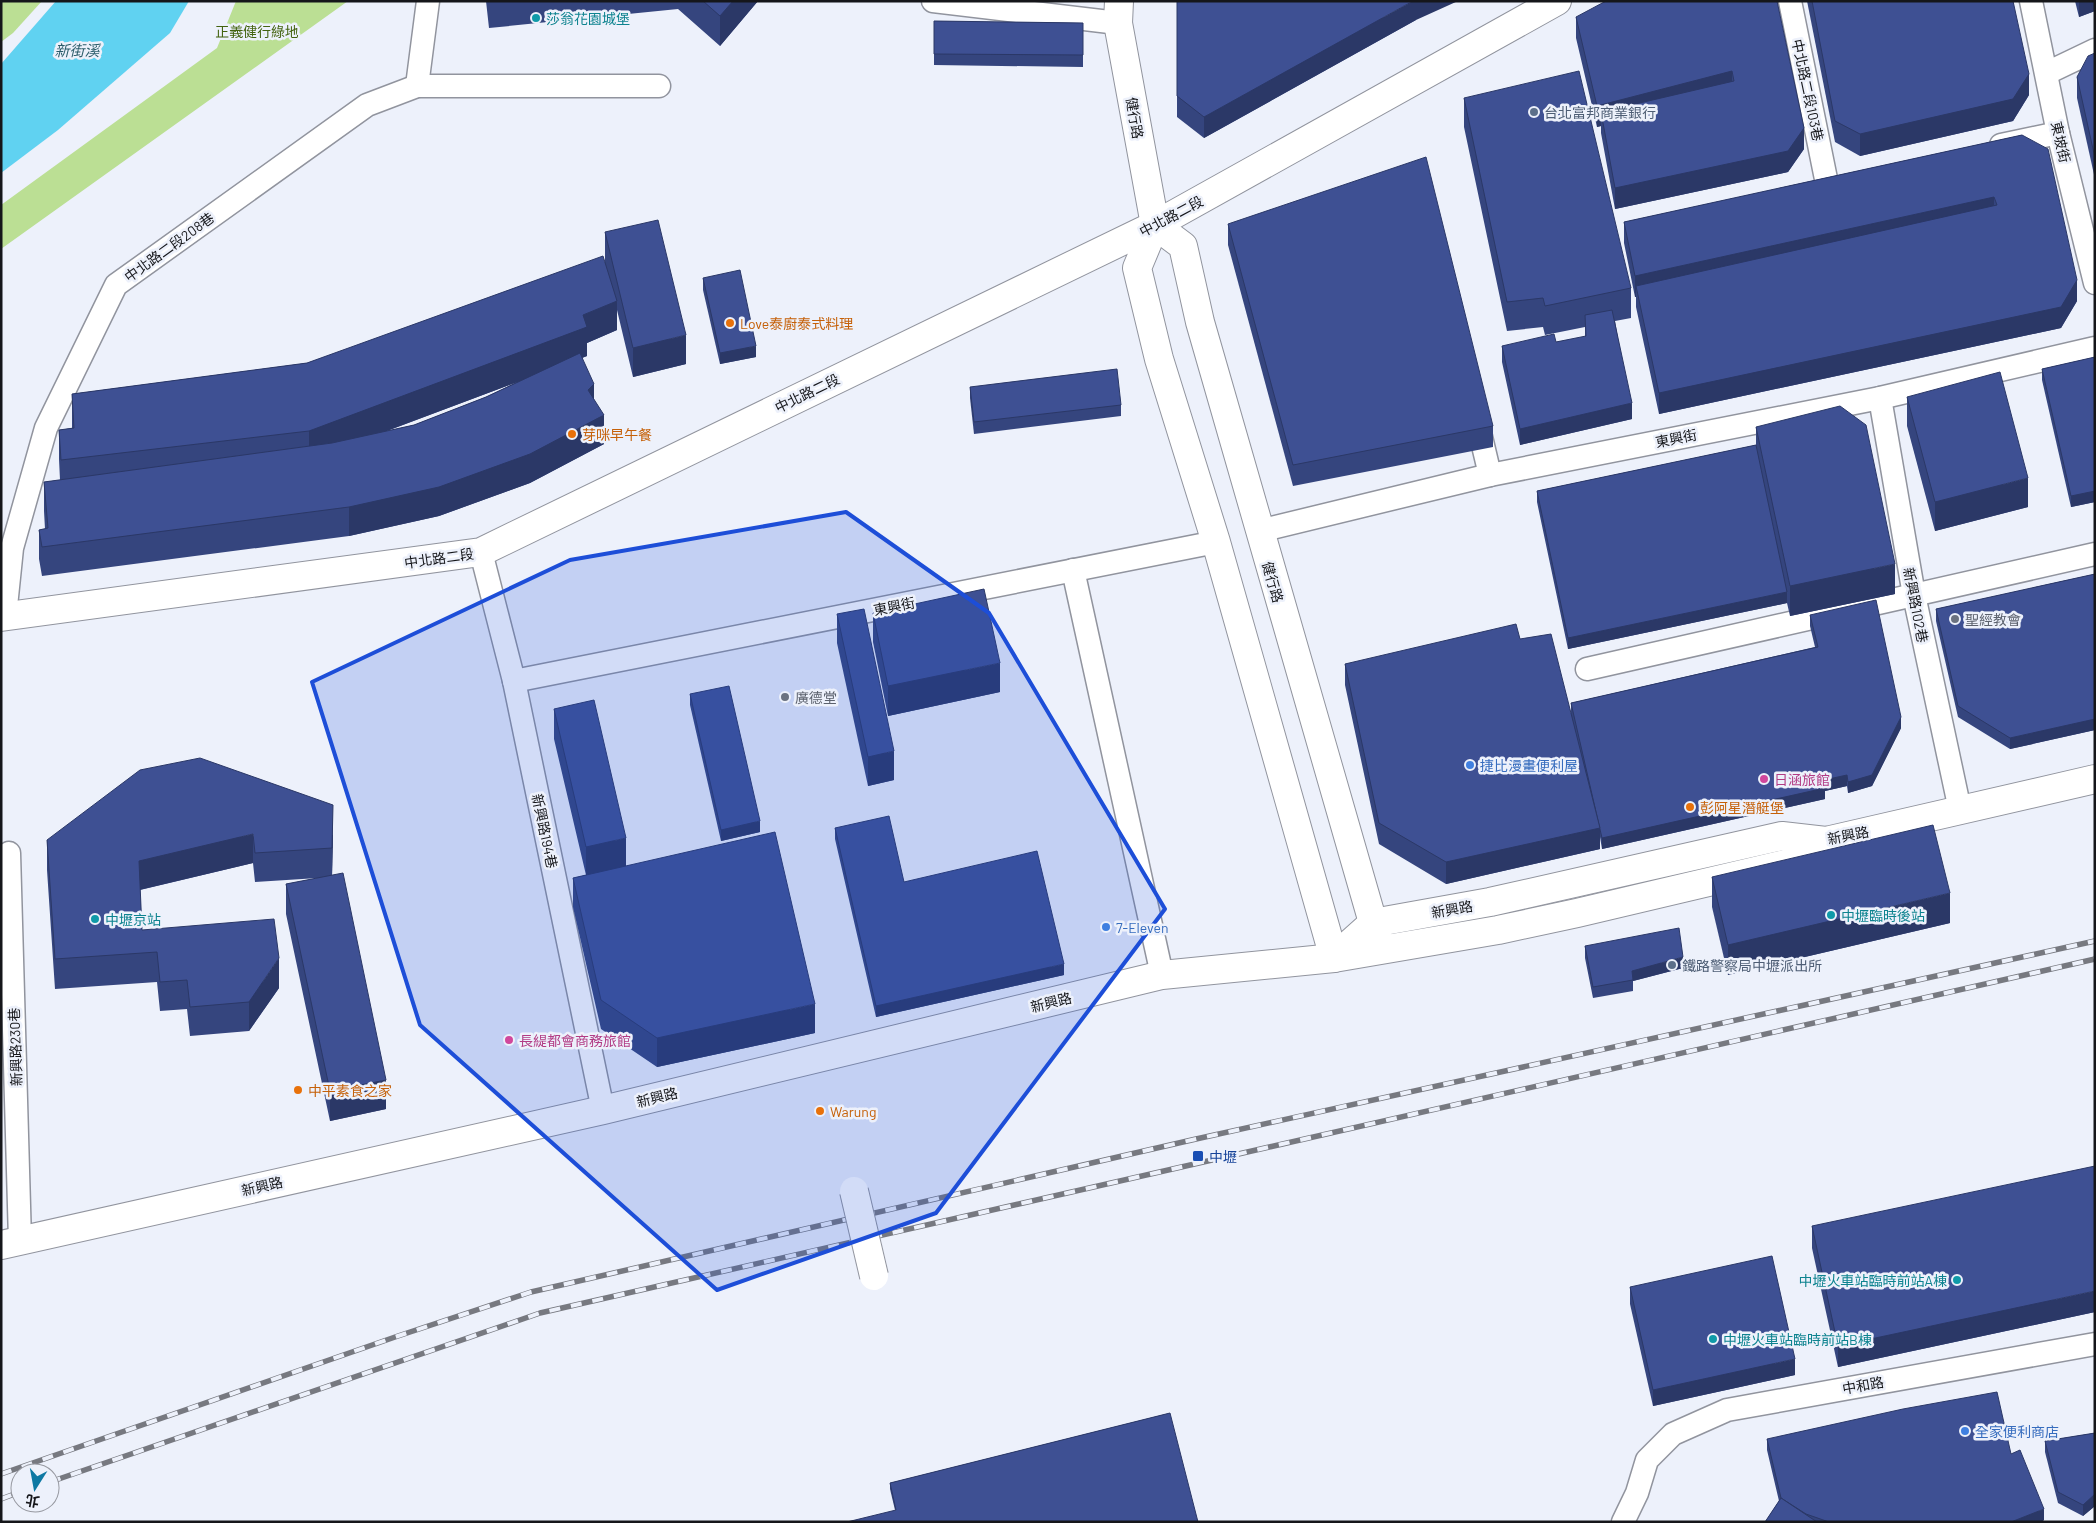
<svg xmlns="http://www.w3.org/2000/svg" width="2096" height="1523" font-family="Barlow,'Noto Sans TC',sans-serif">
  <style>
    .green { fill: #bbdf94 }
    .water { fill: #60d2f1 }
    .lines { fill: none; stroke-linecap: round; stroke-linejoin: round }
    .lane-casing { stroke: #91949e; stroke-width: 25 }
    .street-casing { stroke: #91949e; stroke-width: 30 }
    .lane { stroke: #fff; stroke-width: 22 }
    .street { stroke: #fff; stroke-width: 28 }
    .rail-casing { stroke: #777980; stroke-width: 5.5 }
    .rail { stroke: #edf1fb; stroke-width: 4; stroke-dasharray: 11; stroke-linecap: butt }
    .street-bridge-casing { stroke: #91949e; stroke-width: 30; stroke-linecap: butt }
    .street-bridge { stroke: #fff; stroke-width: 28 }
    .wall { fill: #35457e; fill-rule: evenodd }
    .shaded-wall { fill: #2b3867 }
    .building { fill: #3e5093; stroke: #2b3867 }
    .marked { fill: #1d4ed8; fill-opacity: 0.2; stroke: #1d4ed8; stroke-width: 4; stroke-linejoin: round }
    .culture-dot { fill: #0f9aa8; stroke: #edf1fb; stroke-width: 2 }
    .service-dot { fill: #5c6f8a; stroke: #edf1fb; stroke-width: 2 }
    .food-dot { fill: #e8710a; stroke: #edf1fb; stroke-width: 2 }
    .worship-dot { fill: #6b7280; stroke: #edf1fb; stroke-width: 2 }
    .shop-dot { fill: #3f7fe0; stroke: #edf1fb; stroke-width: 2 }
    .hotel-dot { fill: #d1479c; stroke: #edf1fb; stroke-width: 2 }
    .transit-dot { fill: #1a4fb4; stroke: #edf1fb; stroke-width: 2 }
    .labels { text-anchor: middle; dominant-baseline: central; stroke-width: 5; stroke-linejoin: round; paint-order: stroke }
    .culture-label { font-size: 14px; fill: #0d838f; stroke: #edf1fb; text-anchor: start }
    .park-label { font-size: 14px; fill: #436310; stroke: #edf1fb }
    .street-label { font-size: 14px; fill: #15161a; stroke: #edf1fb }
    .service-label { font-size: 14px; fill: #4e5e75; stroke: #edf1fb; text-anchor: start }
    .food-label { font-size: 14px; fill: #c56008; stroke: #edf1fb; text-anchor: start }
    .worship-label { font-size: 14px; fill: #5b616d; stroke: #edf1fb; text-anchor: start }
    .shop-label { font-size: 14px; fill: #366cbe; stroke: #edf1fb; text-anchor: start }
    .hotel-label { font-size: 14px; fill: #b23c85; stroke: #edf1fb; text-anchor: start }
    .transit-label { font-size: 14px; fill: #164399; stroke: #edf1fb; text-anchor: start }
    .water-label { font-size: 15px; font-style: italic; fill: #2d5d6b; stroke: #edf1fb }
  </style>
  <rect width="100%" height="100%" fill="#edf1fb"/>
  <g class="green">
    <path d="M1 1H42L13 33 1 42Z"/>
    <path d="M236 1H348L1 249V205L217 48Z"/>
  </g>
  <path class="water" d="M56 1H189L170 33 58 130 1 173V64Z"/>
  <g class="lines">
    <g class="lane-casing">
      <g id="lane">
        <path d="M933 1 1118 23"/>
        <path d="M1790 1 1826 179"/>
        <path d="M2031 1 2058 133 2095 283"/>
        <path d="M2047 73 2095 50"/>
        <path d="M417 86 428 1"/>
        <path d="M2001 145 2058 133"/>
        <path d="M1880 398 1914 595 1960 810"/>
        <path d="M1477 420 1490 475"/>
        <path d="M1259 531 1490 475 1880 398 2095 348"/>
        <path d="M481 552 514 681 603 1110"/>
        <path d="M1073 570 1162 975"/>
        <path d="M5 616 12 548 46 428 116 285 367 105 417 86H659"/>
        <path d="M1587 669 2095 554"/>
        <path d="M514 681 1216 542"/>
        <path d="M9 853 20 1241"/>
        <path d="M1623 1522 1637 1493 1647 1460 1673 1434 1727 1410 2095 1344"/>
      </g>
    </g>
    <g class="street-casing">
      <g id="street">
        <path d="M1119 1 1118 23 1155 225 1137 268 1159 359 1216 542 1334 958"/>
        <path d="M1155 225 1183 246 1200 322 1378 940"/>
        <path d="M1 617 481 552 1155 225 1557 1"/>
        <path d="M1335 957 1373 923 1490 902 1782 836 1826 841 2095 779"/>
        <path d="M1 1245 603 1110 1162 975 1334 958 1498 930 1577 913 1789 863 1826 841"/>
      </g>
    </g>
    <use href="#lane" class="lane"/>
    <use href="#street" class="street"/>
    <g class="rail-casing">
      <g id="rail">
        <path d="M1 1474 398 1336 531 1292 1196 1139 2095 941"/>
        <path d="M50 1482 540 1313 2095 959"/>
        <path d="M1 1499 20 1492"/>
      </g>
    </g>
    <use href="#rail" class="rail"/>
    <g class="street-bridge-casing">
      <path id="street-bridge" d="M854 1191 874 1276"/>
    </g>
    <use href="#street-bridge" class="street-bridge"/>
  </g>
  <g class="wall">
    <path d="M486 1H758L720 46 678 9 489 28Z"/>
    <path d="M1177 1 1416 20 1204 138 1177 117Z"/>
    <path d="M1777 1 1804 149 1788 172 1615 209 1601 133V126L1597 127 1576 38V17Z"/>
    <path d="M1807 1H2013L2029 95 2013 121 1860 156 1835 142Z"/>
    <path d="M2075 1H2095V11L2079 17Z"/>
    <path d="M934 21 1083 23V67L934 65Z"/>
    <path d="M2095 53V179L2077 98V77Z"/>
    <path d="M1464 98 1631 288V318L1615 321 1632 419 1520 445 1502 362V346L1556 342 1585 337V327L1545 335 1543 327 1507 331 1464 127Z"/>
    <path d="M2022 135 2077 301 2061 328 1659 414 1636 307V297H1635L1624 243V222Z"/>
    <path d="M1228 224 1493 426V447L1293 486 1228 245Z"/>
    <path d="M605 232 686 364 633 377 617 310V330L587 343V356L582 358 594 399 604 444 530 483 439 516 349 536 42 576 39 559V530L45 529 44 511V482L60 480 59 459V430L72 428V394L307 363 605 262ZM517 382 486 397 414 425 387 431Z"/>
    <path d="M703 278 756 357 720 364 703 290Z"/>
    <path d="M2095 357V502L2071 507 2042 380V369Z"/>
    <path d="M970 387 1121 405V416L974 434 970 398Z"/>
    <path d="M1907 397 2028 507 1935 531 1907 426Z"/>
    <path d="M1756 427 1895 594 1790 616 1787 603 1568 649 1537 502V491L1756 445Z"/>
    <path d="M2095 574V730L2010 749 1958 717 1936 621V609Z"/>
    <path d="M873 613 1000 692 888 716 873 642Z"/>
    <path d="M837 614 894 780 868 786 837 643Z"/>
    <path d="M1810 615 1901 728 1872 786 1848 793 1847 786 1825 791V799L1602 849 1600 837V849L1446 884 1379 844 1345 685V664L1520 639 1571 714V703L1815 647 1810 626Z"/>
    <path d="M690 694 760 832 721 841 690 705Z"/>
    <path d="M554 709 626 866 815 1033 657 1067 601 1029 573 907V878L586 875 554 739Z"/>
    <path d="M835 828 904 882 1064 975 876 1017 835 839Z"/>
    <path d="M333 835 332 875 386 1109 330 1121 286 914V884L318 878 255 882 253 863 140 890 142 930 279 988 249 1031 190 1036 187 1009 160 1011 157 982 55 989 47 870V840Z"/>
    <path d="M1712 877 1950 923 1728 975 1712 907Z"/>
    <path d="M1585 946 1683 968 1633 981V991L1593 998 1585 958Z"/>
    <path d="M1812 1226 2095 1312 1838 1367 1812 1248Z"/>
    <path d="M1630 1287 1795 1375 1653 1406 1630 1304Z"/>
    <path d="M1170 1413 895 1510 890 1489V1483Z"/>
    <path d="M2095 1433V1506L2083 1516 2058 1503 2045 1452V1441Z"/>
    <path d="M1767 1439 2011 1454 2044 1520 2041 1522H1765L1779 1501 1767 1450Z"/>
  </g>
  <g class="shaded-wall">
    <path d="M733 1H758L720 46V16Z"/>
    <path d="M1413 1H1458L1416 20 1204 138V117Z"/>
    <path d="M2079 1H2095V11L2079 17Z"/>
    <path d="M1732 71V92L1601 112V126L1597 127V106Z"/>
    <path d="M2029 74V95L2013 121 1860 156V134Z"/>
    <path d="M1804 128V149L1788 172 1615 209V188Z"/>
    <path d="M1994 197V218L1636 286V297H1635V276Z"/>
    <path d="M2077 280V301L2061 328 1659 414V393Z"/>
    <path d="M617 301V330L587 343V356L309 460V431Z"/>
    <path d="M686 335V364L633 377V348Z"/>
    <path d="M756 346V357L720 364V353Z"/>
    <path d="M594 384V413L588 390Z"/>
    <path d="M1632 403V419L1520 445V429Z"/>
    <path d="M604 415V444L530 483 439 516 349 536V507Z"/>
    <path d="M2028 478V507L1935 531V502Z"/>
    <path d="M2095 491V502L2071 507V496Z"/>
    <path d="M1895 564V594L1790 616V586Z"/>
    <path d="M1787 592V603L1568 649V638Z"/>
    <path d="M1000 663V692L888 716V686Z"/>
    <path d="M1901 717V728L1872 786 1848 793V782Z"/>
    <path d="M2095 719V730L2010 749V738Z"/>
    <path d="M894 751V780L868 786V757Z"/>
    <path d="M1847 775V786L1825 791V799L1602 849V838L1824 780Z"/>
    <path d="M333 805V835L332 877V848Z"/>
    <path d="M760 821V832L721 841V830Z"/>
    <path d="M1600 828V849L1446 884V862Z"/>
    <path d="M253 834V863L139 890V861Z"/>
    <path d="M626 838V867L586 876V847Z"/>
    <path d="M1950 893V923L1728 975V945Z"/>
    <path d="M1683 957V968L1633 981 1632 971Z"/>
    <path d="M279 958V988L249 1031V1002Z"/>
    <path d="M1064 964V975L876 1017V1006Z"/>
    <path d="M815 1004V1033L657 1067V1038Z"/>
    <path d="M386 1080V1109L330 1121V1091Z"/>
    <path d="M2095 1291V1312L1838 1367V1346Z"/>
    <path d="M1795 1359V1375L1653 1406V1390Z"/>
    <path d="M2095 1494V1506L2083 1516V1505Z"/>
    <path d="M2044 1509V1520L2041 1522H2011Z"/>
  </g>
  <g class="building">
    <path d="M703 1H733L720 16Z"/>
    <path d="M1177 1H1413L1204 117 1177 96Z"/>
    <path d="M1606 1H1777L1804 128 1788 151 1615 188 1601 112 1734 81 1732 71 1597 106 1576 17Z"/>
    <path d="M1812 1H2013L2029 74 2013 99 1860 134 1835 121Z"/>
    <path d="M934 21 1083 23V55L934 54Z"/>
    <path d="M2095 53V158L2077 77 2088 56Z"/>
    <path d="M1579 71 1631 288 1545 306 1543 298 1507 302 1464 98Z"/>
    <path d="M2022 135 2048 149 2077 280 2061 307 1659 393 1636 286 1997 205 1994 197 1635 276 1624 222Z"/>
    <path d="M1426 157 1493 426 1293 465 1228 224Z"/>
    <path d="M658 220 686 335 633 348 605 232Z"/>
    <path d="M603 256 617 301 583 315 587 327 309 431 61 460 59 430 74 428 72 394 307 363Z"/>
    <path d="M740 270 756 346 720 353 703 278Z"/>
    <path d="M1612 310 1632 403 1520 429 1502 346 1554 334 1556 342 1586 336 1585 315Z"/>
    <path d="M580 353 594 384 588 390 604 415 530 454 439 487 349 507 42 547 39 530 48 528 44 482 332 443 414 425 486 397Z"/>
    <path d="M2095 357V491L2071 496 2042 369Z"/>
    <path d="M1117 369 1121 405 974 422 970 387Z"/>
    <path d="M2000 372 2028 478 1935 502 1907 397Z"/>
    <path d="M1840 406 1866 425 1895 564 1790 586 1756 427Z"/>
    <path d="M1756 445 1787 592 1568 638 1537 491Z"/>
    <path d="M2095 574V719L2010 738 1958 706 1936 609Z"/>
    <path d="M984 589 1000 663 888 686 873 613Z"/>
    <path d="M1876 600 1901 717 1872 775 1848 782 1847 775 1824 780 1825 788 1602 838 1571 703 1818 647 1810 615Z"/>
    <path d="M864 609 894 751 868 757 837 614Z"/>
    <path d="M1516 624 1520 639 1551 634 1600 828 1446 862 1379 823 1345 664Z"/>
    <path d="M729 686 760 821 721 830 690 694Z"/>
    <path d="M594 700 626 838 586 847 554 709Z"/>
    <path d="M200 758 333 805 332 848 255 853 253 834 139 861 142 930 274 919 279 958 249 1002 190 1007 187 980 160 982 157 952 55 959 47 840 140 770Z"/>
    <path d="M889 816 904 882 1037 851 1064 964 876 1006 835 828Z"/>
    <path d="M1933 825 1950 893 1728 945 1712 877Z"/>
    <path d="M775 832 815 1004 657 1038 601 1000 573 878Z"/>
    <path d="M343 873 386 1080 330 1091 286 884Z"/>
    <path d="M1679 928 1683 957 1632 971 1633 980 1593 987 1585 946Z"/>
    <path d="M2095 1166V1291L1838 1346 1812 1226Z"/>
    <path d="M1772 1256 1795 1359 1653 1390 1630 1287Z"/>
    <path d="M1997 1392 2011 1454 2020 1450 2044 1509 2011 1522H1829L1806 1514 1781 1498 1767 1439 1903 1409Z"/>
    <path d="M1170 1413 1198 1522H847L896 1510 890 1483Z"/>
    <path d="M2095 1433V1494L2083 1505 2058 1492 2045 1441Z"/>
    <path d="M1781 1498 1817 1522H1765Z"/>
  </g>
  <path class="marked" d="M846 512 989 613 1165 909 936 1213 717 1290 420 1025 312 682 570 560Z"/>
  <g class="culture-dot">
    <circle cx="536" cy="18" r="5"/>
    <circle cx="1831" cy="915" r="5"/>
    <circle cx="95" cy="919" r="5"/>
    <circle cx="1957" cy="1280" r="5"/>
    <circle cx="1713" cy="1339" r="5"/>
  </g>
  <g class="service-dot">
    <circle cx="1534" cy="112" r="5"/>
    <circle cx="1672" cy="965" r="5"/>
  </g>
  <g class="food-dot">
    <circle cx="730" cy="323" r="5"/>
    <circle cx="572" cy="434" r="5"/>
    <circle cx="1690" cy="807" r="5"/>
    <circle cx="298" cy="1090" r="5"/>
    <circle cx="820" cy="1111" r="5"/>
  </g>
  <g class="worship-dot">
    <circle cx="1955" cy="619" r="5"/>
    <circle cx="785" cy="697" r="5"/>
  </g>
  <g class="shop-dot">
    <circle cx="1470" cy="765" r="5"/>
    <circle cx="1106" cy="927" r="5"/>
    <circle cx="1965" cy="1431" r="5"/>
  </g>
  <g class="hotel-dot">
    <circle cx="1764" cy="779" r="5"/>
    <circle cx="509" cy="1040" r="5"/>
  </g>
  <rect class="transit-dot" x="1192" y="1150" width="12" height="12" rx="2.5"/>
  <g class="labels">
    <g class="culture-label">
      <text x="546" y="18">莎翁花園城堡</text>
      <text x="1841" y="915">中壢臨時後站</text>
      <text x="105" y="919">中壢京站</text>
      <text x="1947" y="1280" text-anchor="end">中壢火車站臨時前站A棟</text>
      <text x="1723" y="1339">中壢火車站臨時前站B棟</text>
    </g>
    <g class="park-label">
      <text x="257" y="31">正義健行綠地</text>
    </g>
    <g class="street-label">
      <text transform="translate(1808 90) rotate(78)">中北路二段103巷</text>
      <text transform="translate(1135 118) rotate(80)">健行路</text>
      <text transform="translate(2061 142) rotate(77)">東坡街</text>
      <text transform="translate(1171 216) rotate(-28)">中北路二段</text>
      <text transform="translate(169 247) rotate(-36)">中北路二段208巷</text>
      <text transform="translate(807 393) rotate(-26)">中北路二段</text>
      <text transform="translate(1676 438) rotate(-11)">東興街</text>
      <text transform="translate(439 558) rotate(-8)">中北路二段</text>
      <text transform="translate(1273 582) rotate(74)">健行路</text>
      <text transform="translate(1916 605) rotate(79)">新興路102巷</text>
      <text transform="translate(894 606) rotate(-11)">東興街</text>
      <text transform="translate(545 831) rotate(78)">新興路194巷</text>
      <text transform="translate(1848 835) rotate(-11)">新興路</text>
      <text transform="translate(1452 909) rotate(-10)">新興路</text>
      <text transform="translate(1051 1002) rotate(-14)">新興路</text>
      <text transform="translate(15 1047) rotate(-92)">新興路230巷</text>
      <text transform="translate(657 1097) rotate(-14)">新興路</text>
      <text transform="translate(262 1186) rotate(-13)">新興路</text>
      <text transform="translate(1863 1385) rotate(-10)">中和路</text>
    </g>
    <g class="service-label">
      <text x="1544" y="112">台北富邦商業銀行</text>
      <text x="1682" y="965">鐵路警察局中壢派出所</text>
    </g>
    <g class="food-label">
      <text x="740" y="323">Love泰廚泰式料理</text>
      <text x="582" y="434">芽咪早午餐</text>
      <text x="1700" y="807">彭阿星潛艇堡</text>
      <text x="308" y="1090">中平素食之家</text>
      <text x="830" y="1111">Warung</text>
    </g>
    <g class="worship-label">
      <text x="1965" y="619">聖經教會</text>
      <text x="795" y="697">廣德堂</text>
    </g>
    <g class="shop-label">
      <text x="1480" y="765">捷比漫畫便利屋</text>
      <text x="1116" y="927">7-Eleven</text>
      <text x="1975" y="1431">全家便利商店</text>
    </g>
    <g class="hotel-label">
      <text x="1774" y="779">日涵旅館</text>
      <text x="519" y="1040">長緹都會商務旅館</text>
    </g>
    <g class="transit-label">
      <text x="1209" y="1156">中壢</text>
    </g>
    <g class="water-label">
      <text x="77" y="50">新街溪</text>
    </g>
  </g>
  <rect width="2096" height="1523" fill="none" stroke="#15161a" stroke-width="5"/>
  <g transform="translate(35 1488) rotate(191)"><circle r="24" fill="#edf1fb" stroke="#9799a1"/>
  <path d="M0-4L9 19L0 12L-9 19Z" fill="#0e79a3"/>
  <text y="-8" font-size="14" font-weight="bold" text-anchor="middle" fill="#15161a">北</text>
  </g>
</svg>
